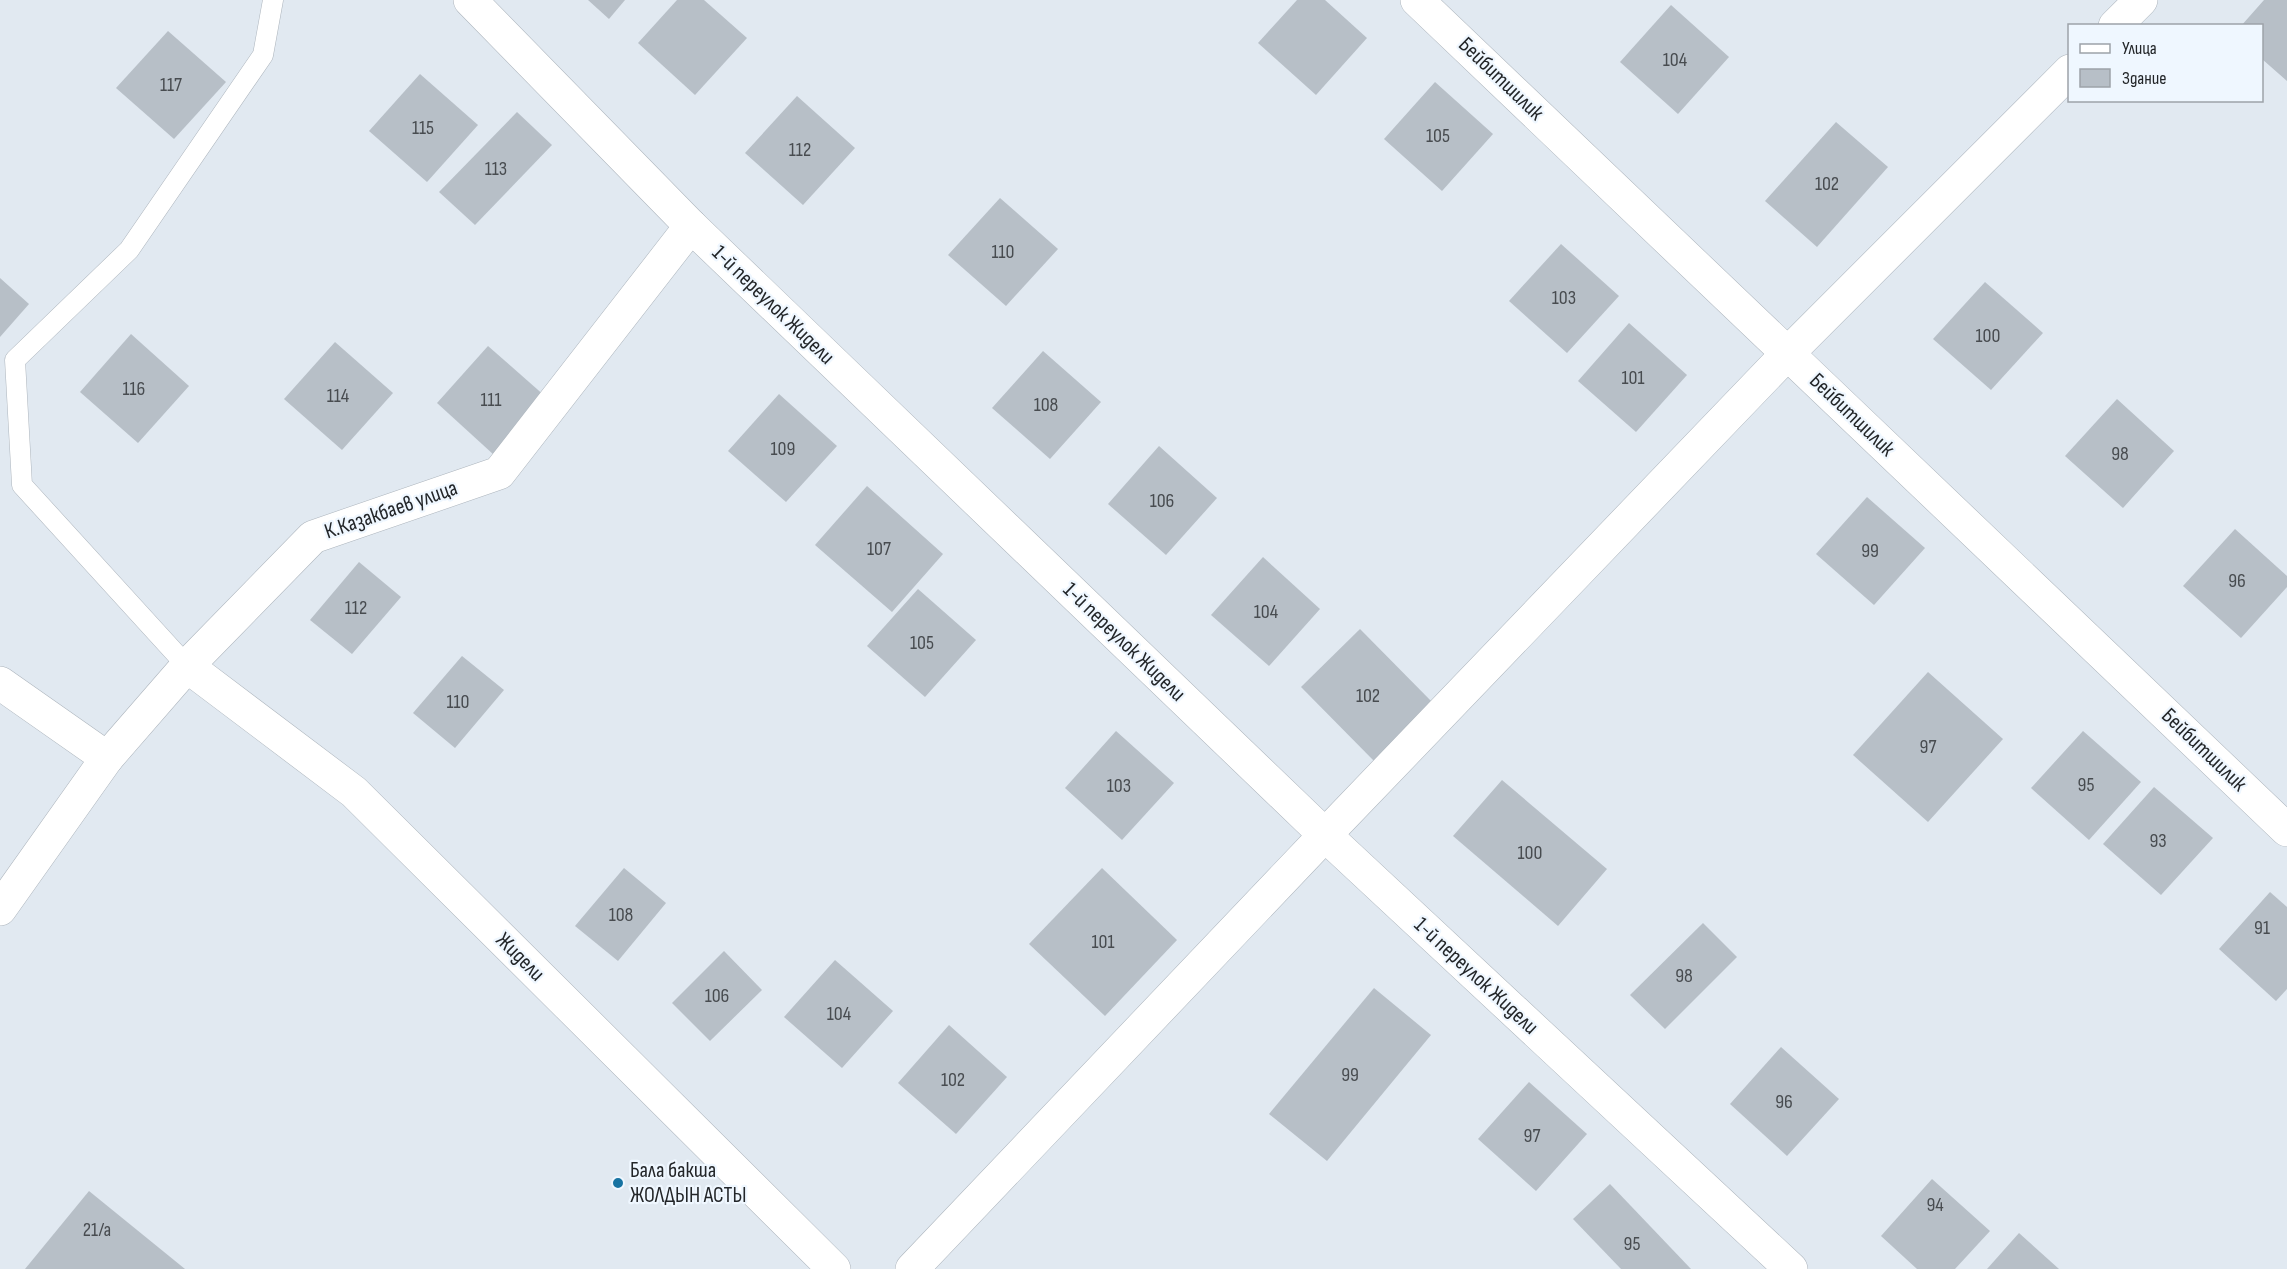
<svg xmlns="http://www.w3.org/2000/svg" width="2287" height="1269" font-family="'Sofia Sans Condensed',sans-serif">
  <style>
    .building { fill: #b7bfc7 }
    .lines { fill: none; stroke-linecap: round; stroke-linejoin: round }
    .service-casing { stroke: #adb5bd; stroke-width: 21 }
    .minor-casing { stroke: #adb5bd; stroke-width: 34 }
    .service { stroke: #fff; stroke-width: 20 }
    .minor { stroke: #fff; stroke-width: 33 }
    .poi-dot { fill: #1773a2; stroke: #eff7ff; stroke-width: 2 }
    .labels { text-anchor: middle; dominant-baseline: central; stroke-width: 4.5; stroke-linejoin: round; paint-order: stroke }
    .number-label { font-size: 20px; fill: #484c50 }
    .street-label { font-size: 22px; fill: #232629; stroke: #eff7ff }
    .poi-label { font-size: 22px; fill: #232629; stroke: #eff7ff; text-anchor: start }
  </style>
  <rect width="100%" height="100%" fill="#e1e9f1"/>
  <g class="building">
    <path d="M588 0H625L609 19Z"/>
    <path d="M677 0H704L747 38 695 95 638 43Z"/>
    <path d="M1297 0H1325L1367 38 1316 95 1258 43Z"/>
    <path d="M2264 0H2287V81L2262 59V26H2241Z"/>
    <path d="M1671 5 1729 57 1678 114 1620 62Z"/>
    <path d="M168 31 226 82 174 139 116 88Z"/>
    <path d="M420 74 478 125 427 182 369 131Z"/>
    <path d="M1435 82 1493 134 1442 191 1384 139Z"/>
    <path d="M797 96 855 148 803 205 745 153Z"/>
    <path d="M517 112 552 145 475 225 439 192Z"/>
    <path d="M1836 122 1888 167 1817 247 1765 201Z"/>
    <path d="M1000 198 1058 249 1006 306 948 255Z"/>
    <path d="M1561 244 1619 296 1567 353 1509 301Z"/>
    <path d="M0 278 29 304 0 337Z"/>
    <path d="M1985 282 2043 333 1991 390 1933 339Z"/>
    <path d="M1629 323 1687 375 1636 432 1578 381Z"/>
    <path d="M131 334 189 386 138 443 80 392Z"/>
    <path d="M335 342 393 393 342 450 284 399Z"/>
    <path d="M488 346 546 397 494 455 437 403Z"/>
    <path d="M1043 351 1101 402 1050 459 992 408Z"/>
    <path d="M779 394 837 446 786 502 728 451Z"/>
    <path d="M2117 399 2174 451 2123 508 2065 456Z"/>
    <path d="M1159 446 1217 498 1166 555 1108 504Z"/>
    <path d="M867 486 943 554 892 612 815 545Z"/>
    <path d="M1867 497 1925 548 1874 605 1816 554Z"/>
    <path d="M2235 529 2287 576V587L2241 638 2183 586Z"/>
    <path d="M1263 557 1320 609 1269 666 1211 615Z"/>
    <path d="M359 562 401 597 352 654 310 620Z"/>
    <path d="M918 589 976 640 925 697 867 646Z"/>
    <path d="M1360 629 1435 705 1376 763 1301 687Z"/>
    <path d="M462 656 504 690 455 748 413 713Z"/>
    <path d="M1928 672 2003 739 1928 822 1853 755Z"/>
    <path d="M1116 731 1174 783 1122 840 1065 788Z"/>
    <path d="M2083 731 2141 782 2089 840 2031 788Z"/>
    <path d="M1502 780 1607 869 1558 926 1453 836Z"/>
    <path d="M2154 787 2213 838 2161 895 2103 844Z"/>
    <path d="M624 868 666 903 618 961 575 926Z"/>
    <path d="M1102 868 1177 940 1105 1016 1029 944Z"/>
    <path d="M2270 892 2287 907V989L2276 1001 2219 949Z"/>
    <path d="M1703 923 1737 957 1665 1029 1630 995Z"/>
    <path d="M724 951 762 990 710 1041 672 1003Z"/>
    <path d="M835 960 893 1011 842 1068 784 1017Z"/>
    <path d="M1374 988 1431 1035 1327 1161 1269 1114Z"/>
    <path d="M949 1025 1007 1077 956 1134 898 1083Z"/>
    <path d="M1781 1047 1839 1099 1787 1156 1730 1104Z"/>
    <path d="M1529 1082 1587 1134 1536 1191 1478 1139Z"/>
    <path d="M1932 1179 1990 1231 1955 1269H1917L1881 1236Z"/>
    <path d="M1610 1184 1691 1269H1621L1573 1219Z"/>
    <path d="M89 1191 185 1269H25Z"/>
    <path d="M2019 1233 2059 1269H1987Z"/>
  </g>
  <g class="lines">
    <g class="service-casing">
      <path id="service" d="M187 666 22 485 15 360 129 250 263 55 273 0"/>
    </g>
    <g class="minor-casing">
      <g id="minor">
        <path d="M470 0 691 226 1325 835 1791 1269"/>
        <path d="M1417 0 2287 830"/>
        <path d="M2115 26 2141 0"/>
        <path d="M187 666 354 792 834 1269"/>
        <path d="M0 683 107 758"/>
        <path d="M0 909 107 758 187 666 313 537 499 473 691 226"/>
        <path d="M912 1269 1325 835 1788 353 2070 71"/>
      </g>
    </g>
    <use href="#service" class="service"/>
    <use href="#minor" class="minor"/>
  </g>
  <circle class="poi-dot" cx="618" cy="1183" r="6"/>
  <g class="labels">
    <g class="number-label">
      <text x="1675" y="60">104</text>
      <text x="171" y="85">117</text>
      <text x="423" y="128">115</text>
      <text x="1438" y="136">105</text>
      <text x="800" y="150">112</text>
      <text x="496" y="169">113</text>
      <text x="1827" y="184">102</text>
      <text x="1003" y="252">110</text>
      <text x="1564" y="298">103</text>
      <text x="1988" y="336">100</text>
      <text x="1633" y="378">101</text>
      <text x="134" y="389">116</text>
      <text x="338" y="396">114</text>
      <text x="491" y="400">111</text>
      <text x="1046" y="405">108</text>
      <text x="783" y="449">109</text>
      <text x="2120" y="454">98</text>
      <text x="1162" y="501">106</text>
      <text x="879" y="549">107</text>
      <text x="1870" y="551">99</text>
      <text x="2237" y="581">96</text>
      <text x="356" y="608">112</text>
      <text x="1266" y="612">104</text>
      <text x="922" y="643">105</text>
      <text x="1368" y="696">102</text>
      <text x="458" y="702">110</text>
      <text x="1928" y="747">97</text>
      <text x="2086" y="785">95</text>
      <text x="1119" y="786">103</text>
      <text x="2158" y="841">93</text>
      <text x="1530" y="853">100</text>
      <text x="621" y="915">108</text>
      <text x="2262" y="928">91</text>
      <text x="1103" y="942">101</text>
      <text x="1684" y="976">98</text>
      <text x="717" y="996">106</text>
      <text x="839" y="1014">104</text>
      <text x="1350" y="1075">99</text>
      <text x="953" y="1080">102</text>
      <text x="1784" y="1102">96</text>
      <text x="1532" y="1136">97</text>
      <text x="1935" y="1205">94</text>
      <text x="97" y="1230">21/а</text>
      <text x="1632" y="1244">95</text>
    </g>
    <g class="street-label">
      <text transform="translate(1501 79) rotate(44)">Бейбитшилик</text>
      <text transform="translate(773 305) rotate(44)">1-й переулок Жидели</text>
      <text transform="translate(1852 415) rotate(44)">Бейбитшилик</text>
      <text transform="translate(391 510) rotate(-19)">К.Казакбаев улица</text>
      <text transform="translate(1124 642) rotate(44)">1-й переулок Жидели</text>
      <text transform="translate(2204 750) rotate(44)">Бейбитшилик</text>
      <text transform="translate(520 957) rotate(45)">Жидели</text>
      <text transform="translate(1476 976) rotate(43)">1-й переулок Жидели</text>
    </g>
    <g class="poi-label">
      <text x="630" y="1170">Бала бакша<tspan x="630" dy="25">ЖОЛДЫН АСТЫ</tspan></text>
    </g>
  </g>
  <rect x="2068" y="24" width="195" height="78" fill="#eff7ff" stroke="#9da3a9" stroke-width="1.5"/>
  <rect x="2080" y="44" width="30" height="9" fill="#ffffff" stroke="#9da3a9" stroke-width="1.5"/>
  <text x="2122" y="54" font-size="18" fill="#232629">Улица</text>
  <rect x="2080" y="69" width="30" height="18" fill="#b7bfc7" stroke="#9da3a9" stroke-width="1.5"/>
  <text x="2122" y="84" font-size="18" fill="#232629">Здание</text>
</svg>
